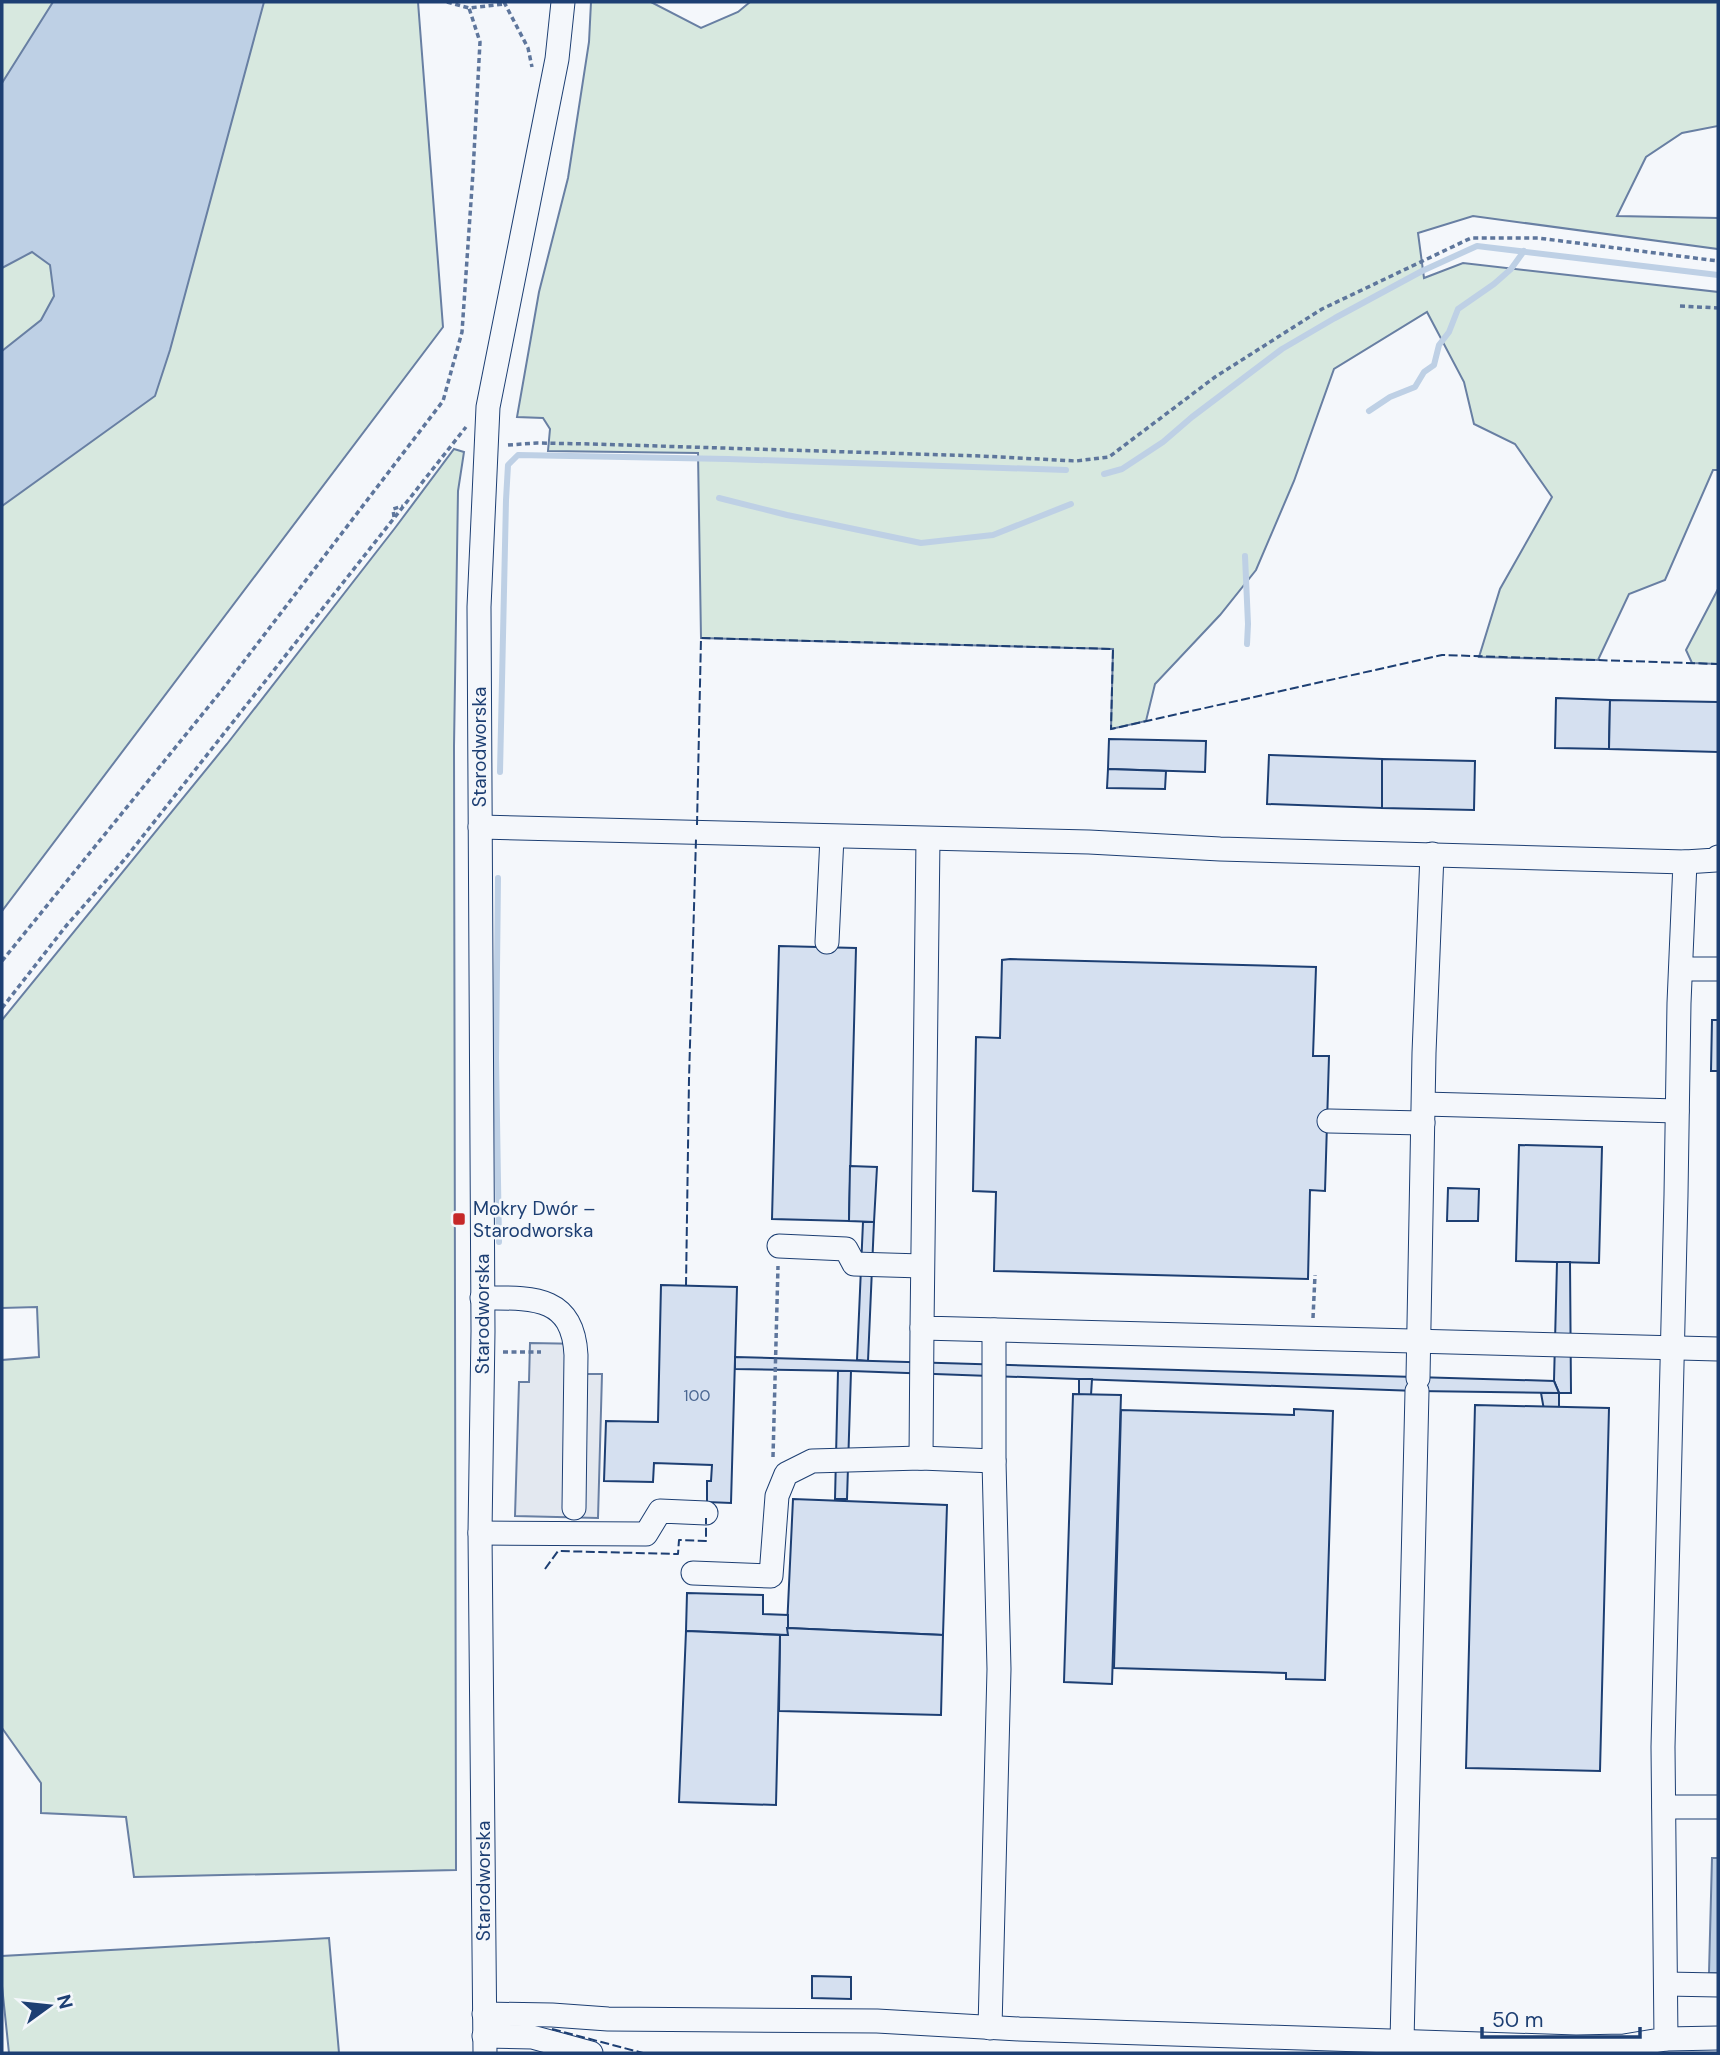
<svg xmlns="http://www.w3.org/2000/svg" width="1720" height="2055" font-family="'DM Sans',sans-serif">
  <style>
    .green { fill: #d7e8df; stroke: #687fa3; stroke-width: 2 }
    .parking { fill: #e3e8f0; stroke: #687fa3; stroke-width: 2 }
    .water { fill: #bed0e5; stroke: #687fa3; stroke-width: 2 }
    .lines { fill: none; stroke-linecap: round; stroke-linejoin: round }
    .stream { stroke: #bed0e5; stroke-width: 6 }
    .building { fill: #d5e0f0; stroke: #1d3f73; stroke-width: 2 }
    .minor-casing { stroke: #1d3f73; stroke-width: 25 }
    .path { stroke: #5e769c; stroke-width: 3.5; stroke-dasharray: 5 3.5; stroke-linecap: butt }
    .minor { stroke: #f4f7fb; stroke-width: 23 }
    .fence { stroke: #1d3f73; stroke-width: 2; stroke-dasharray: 9 3.5; stroke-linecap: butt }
    .poi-dot { fill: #c62828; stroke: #f4f7fb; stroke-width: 2.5 }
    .labels { text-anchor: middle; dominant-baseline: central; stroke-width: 5; stroke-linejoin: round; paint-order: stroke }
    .number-label { font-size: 16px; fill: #4b6792 }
    .street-label { font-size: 19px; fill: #1d3f73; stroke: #f4f7fb }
    .poi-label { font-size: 19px; fill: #1d3f73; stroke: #f4f7fb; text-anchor: start }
  </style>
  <rect width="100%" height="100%" fill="#f4f7fb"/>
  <g class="green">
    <path d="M2 2H418L443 327 2 911Z"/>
    <path d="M591 2H651L701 28 738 12 750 2H1718V126L1682 133 1646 157 1617 216 1718 218V249L1473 216 1418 233 1424 278 1463 263 1718 292V470H1713L1665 580 1629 594 1598 660 1479 657 1500 589 1552 497 1515 444 1474 424 1464 382 1427 312 1334 369 1294 481 1256 570 1220 615 1155 684 1146 721 1111 729 1113 649 701 638 698 453 548 451 550 429 543 418 517 417 539 292 568 178 589 42Z"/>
    <path d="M454 449 464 452 458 491 454 746 456 1870 134 1877 126 1817 41 1813V1783L2 1728V1360L39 1357 37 1307 2 1308V1020L227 744 395 528Z"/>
    <path d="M1718 589V664L1692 663 1686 650Z"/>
    <path d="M329 1938 339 2053H9L2 1986V1956Z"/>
  </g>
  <path class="parking" d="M530 1343 585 1344V1374H602L598 1518 515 1516 519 1382H529Z"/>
  <g class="water">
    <path d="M53 2H264L170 350 155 396 2 506V351L41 320 54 296 50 265 32 252 2 268V83Z"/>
    <path d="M1712 1858H1718V1973H1709Z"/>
  </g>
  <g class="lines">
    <g class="stream">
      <path d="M1369 411 1390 397 1415 387 1424 372 1434 365 1439 345 1449 332 1458 309 1494 284 1511 269 1524 251"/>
      <path d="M1104 474 1122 469 1163 442 1192 417 1282 349 1335 318 1422 271 1477 246 1718 275"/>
      <path d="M719 498 787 515 921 543 993 535 1071 504"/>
      <path d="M1245 556 1248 624 1247 644"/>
      <path d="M500 772 506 500 508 465 518 455 728 459 1066 470"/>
      <path d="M498 878 496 1058 499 1242"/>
    </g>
  </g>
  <g class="building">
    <path d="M1556 698 1610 700 1609 749 1555 748Z"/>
    <path d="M1610 700 1718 702V752L1609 749Z"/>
    <path d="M1109 739 1206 741 1205 772 1108 769Z"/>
    <path d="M1269 755 1382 759V808L1267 804Z"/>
    <path d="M1382 759 1475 761 1474 810 1382 808Z"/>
    <path d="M1108 769 1166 771 1165 789 1107 788Z"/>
    <path d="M779 946 856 948 849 1221 772 1219Z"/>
    <path d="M1010 959 1316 967 1313 1056H1329L1325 1191 1310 1190 1308 1279 994 1271 996 1192 973 1191 976 1037 1000 1038 1002 960Z"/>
    <path d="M1712 1020H1718V1071H1711Z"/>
    <path d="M1519 1145 1602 1147 1599 1263 1516 1261Z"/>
    <path d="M850 1166 877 1167 874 1222 849 1221Z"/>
    <path d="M1448 1188 1479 1189 1478 1221H1447Z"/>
    <path d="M863 1222H874L868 1361 857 1360Z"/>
    <path d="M1557 1262H1570L1571 1393H1559L1554 1381Z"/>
    <path d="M661 1285 737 1287 731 1503 707 1502V1481H711L712 1465 654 1463 653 1482 604 1481 606 1421 658 1422Z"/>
    <path d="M735 1357 1554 1381 1559 1393 1417 1391 851 1371 735 1369Z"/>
    <path d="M838 1371H851L847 1499H835Z"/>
    <path d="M1079 1379H1092L1091 1395H1079Z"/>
    <path d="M1541 1393H1559V1409L1544 1410Z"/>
    <path d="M1073 1394 1121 1395 1112 1684 1064 1682Z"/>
    <path d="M1475 1405 1609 1408 1600 1771 1466 1768Z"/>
    <path d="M1294 1409 1333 1411 1325 1680 1286 1679V1673L1114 1668 1121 1410 1294 1415Z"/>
    <path d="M793 1499 947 1505 943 1635 787 1628Z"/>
    <path d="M687 1593 763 1595V1614L788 1615V1635L686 1631Z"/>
    <path d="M787 1628 943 1635 941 1715 779 1711 780 1635H788Z"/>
    <path d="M686 1631 780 1635 776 1805 679 1802Z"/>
    <path d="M812 1976 851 1977V1999L812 1998Z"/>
  </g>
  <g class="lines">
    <g class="minor-casing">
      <g id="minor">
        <path d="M480 827 1089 842 1220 849 1685 862 1679 1003 1676 1195 1663 1747 1666 2039 1624 2046 1576 2047 1019 2029 877 2021 608 2019 552 2015 484 2014"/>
        <path d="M928 839 922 1328 1718 1349"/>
        <path d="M1685 862 1716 860 1718 857"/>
        <path d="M827 942 832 837"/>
        <path d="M1681 969H1718"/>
        <path d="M1424 1104 1677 1111"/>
        <path d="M1329 1121 1423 1123"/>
        <path d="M779 1246 846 1249 854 1264 922 1266"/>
        <path d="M482 1298C530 1298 573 1294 576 1355L574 1508"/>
        <path d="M1418 1378 1424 1053 1432 854"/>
        <path d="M921 1458 922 1328"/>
        <path d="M480 1533 646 1534 660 1511 706 1513"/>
        <path d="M693 1573 771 1576 777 1496 786 1474 812 1461 921 1458 994 1461"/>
        <path d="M1664 1807H1718"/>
        <path d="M1666 1984 1718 1985"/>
        <path d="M990 2028 999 1669 994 1461V1330"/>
        <path d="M484 2036 532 2037 591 2053"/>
        <path d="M1666 2039 1718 2038"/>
        <path d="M1402 2042 1417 1391"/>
        <path d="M485 2053 480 1533 483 1331 479 607 488 407 557 59 563 2"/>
      </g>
    </g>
    <g class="path">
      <path d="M447 2 469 8 504 4"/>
      <path d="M504 2 528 48 532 67"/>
      <path d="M1680 306 1718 308"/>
      <path d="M508 445 537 443 592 444 981 456 1076 461 1109 457 1215 377 1322 309 1471 238H1538L1718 261"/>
      <path d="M394 517 393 509 403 506"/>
      <path d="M2 961 222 690 443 401 462 332 473 172 480 42 469 8"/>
      <path d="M2 1008 66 926 124 860 466 427"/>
      <path d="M1313 1318 1315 1275"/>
      <path d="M503 1352H541"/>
      <path d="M773 1457 778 1266"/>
    </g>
    <use href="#minor" class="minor"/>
    <g class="fence">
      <path d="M697 825 701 638 1113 649 1111 729 1442 655 1718 664"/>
      <path d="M686 1286 689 1079 696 839"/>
      <path d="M545 1569 558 1551 678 1554 679 1540 706 1541V1518"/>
      <path d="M552 2029 643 2053"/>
    </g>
  </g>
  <rect class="poi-dot" x="452" y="1212" width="14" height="14" rx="3.5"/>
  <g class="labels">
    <g class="number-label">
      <text x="697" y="1395">100</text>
    </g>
    <g class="street-label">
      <text transform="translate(479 747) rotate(-90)">Starodworska</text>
      <text transform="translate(482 1314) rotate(-90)">Starodworska</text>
      <text transform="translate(483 1881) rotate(-90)">Starodworska</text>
    </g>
    <g class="poi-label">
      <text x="473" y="1208">Mokry Dwór –<tspan x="473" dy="22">Starodworska</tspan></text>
    </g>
  </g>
  <rect width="1720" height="2055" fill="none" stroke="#1d3f73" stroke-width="7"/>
  <g transform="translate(49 2006) rotate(75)" stroke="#f4f7fb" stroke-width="5" paint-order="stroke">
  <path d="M0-5L12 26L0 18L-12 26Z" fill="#1d3f73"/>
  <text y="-10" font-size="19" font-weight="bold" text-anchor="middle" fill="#1d3f73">N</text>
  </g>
  <path d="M1482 2027v10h158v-10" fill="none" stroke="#1d3f73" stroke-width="3.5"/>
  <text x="1492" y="2027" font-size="21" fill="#1d3f73" stroke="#f4f7fb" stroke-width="5" paint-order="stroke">50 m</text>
</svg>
